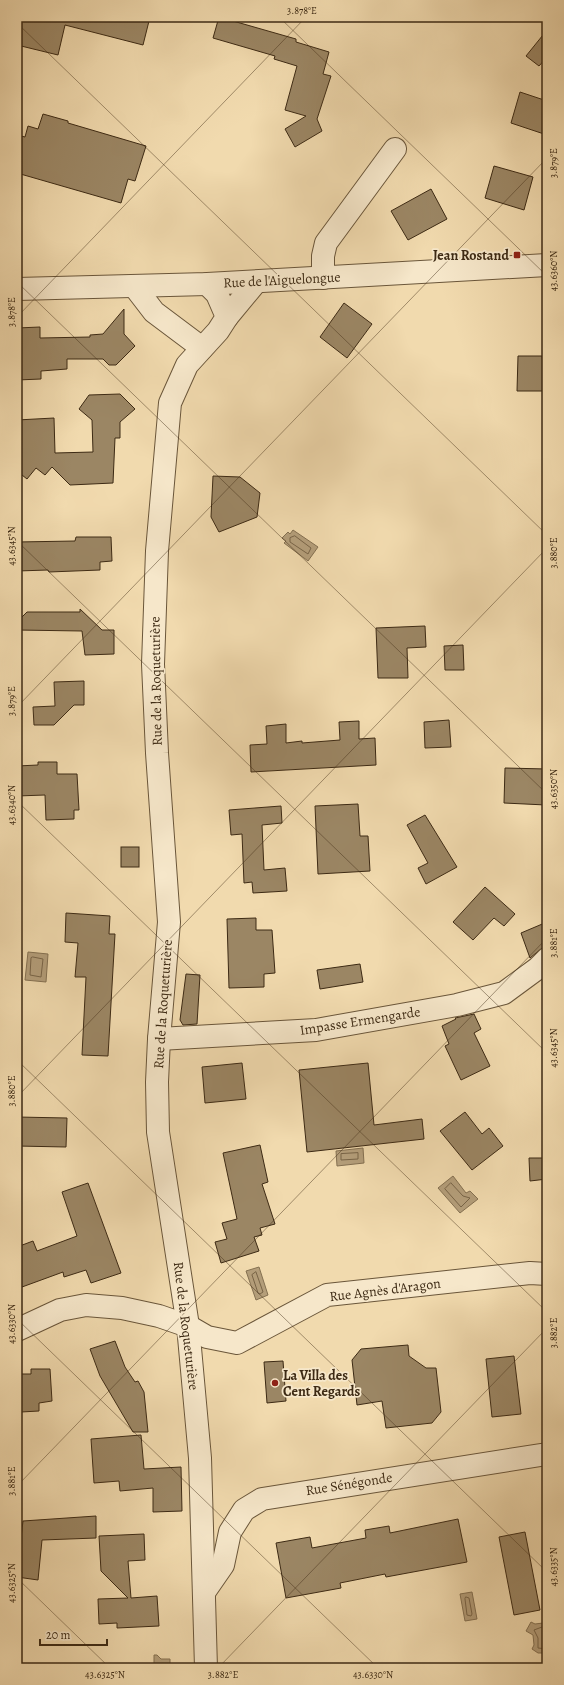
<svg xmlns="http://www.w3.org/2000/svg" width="564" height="1685" font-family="Alegreya,serif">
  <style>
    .water { fill: #b49e7a; stroke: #847051 }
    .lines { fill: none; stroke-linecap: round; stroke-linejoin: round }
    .shore { stroke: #786447; stroke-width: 1 }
    .building { fill: #9b8664; stroke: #3d2a14 }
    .street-casing { stroke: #6a563a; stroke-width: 24 }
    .street { stroke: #f6e7ca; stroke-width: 22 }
    .ticks { fill: none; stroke: #3d2a14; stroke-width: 1; stroke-opacity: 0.45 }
    .poi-dot { fill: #8f2418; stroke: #f6e7ca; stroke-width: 1.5 }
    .labels { text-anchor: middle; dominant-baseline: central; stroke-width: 3.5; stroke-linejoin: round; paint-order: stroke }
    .poi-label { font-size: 14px; font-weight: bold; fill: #3d2a14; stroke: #f6e7ca; text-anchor: end }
    .street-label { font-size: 14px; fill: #3d2a14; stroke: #f6e7ca }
    .neatline { fill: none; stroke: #3d2a14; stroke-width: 1.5 }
    .ticks-label { font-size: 10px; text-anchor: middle; fill: #3d2a14 }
  </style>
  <rect width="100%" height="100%" fill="#f1daae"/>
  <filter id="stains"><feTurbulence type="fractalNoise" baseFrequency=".005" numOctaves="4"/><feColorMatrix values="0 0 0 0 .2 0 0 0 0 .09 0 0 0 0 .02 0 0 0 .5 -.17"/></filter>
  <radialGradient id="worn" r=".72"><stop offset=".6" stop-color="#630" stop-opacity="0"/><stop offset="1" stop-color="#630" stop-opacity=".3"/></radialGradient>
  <g class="water">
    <path d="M293 530 318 547 308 561 284 543 286 541 282 538 288 532 290 534Z"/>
    <path d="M28 952 48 954 46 982 25 980Z"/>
    <path d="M363 1148 364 1163 337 1166 336 1151Z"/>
    <path d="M453 1176 466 1193 470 1191 478 1199 460 1213 438 1188Z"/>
    <path d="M259 1267 268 1295 256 1300 246 1271Z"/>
    <path d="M472 1592 477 1619 465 1621 460 1594Z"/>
    <path d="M531 1622 535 1624 543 1623 547 1626 546 1653H538L532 1649 534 1645 533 1635 526 1631Z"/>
    <path d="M154 1655H157L161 1659H170V1668H154Z"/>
  </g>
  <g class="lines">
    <g class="shore">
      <path d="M295 536 311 548 308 554 290 542V538Z"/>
      <path d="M33 957 43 959 41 977 30 975 31 958Z"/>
      <path d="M358 1153V1159L341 1160V1154Z"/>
      <path d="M451 1183 463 1196 470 1198 461 1207 445 1189Z"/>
      <path d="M256 1272 263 1292 260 1294 258 1293 252 1275Z"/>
      <path d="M466 1597 469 1598 472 1614 471 1616 467 1615 465 1599Z"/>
      <path d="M547 1629 542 1627 534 1630 538 1638V1648L547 1649"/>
    </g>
  </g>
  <g class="building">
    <path d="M17 17H150L143 45 65 25 58 55 17 45Z"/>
    <path d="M219 17 296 39V42L329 52 323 74 331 76 317 119 322 131 295 147 285 129 306 116 285 110 297 66 274 59 275 56 213 38Z"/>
    <path d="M547 30V57L539 66 526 56Z"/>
    <path d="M520 92 547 101V135L511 123Z"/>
    <path d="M43 114 68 121V123L146 146 135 181 128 179 121 203 17 173V135L25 137 28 126 38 129Z"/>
    <path d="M494 166 533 177 524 210 485 198Z"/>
    <path d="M431 189 447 219 408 240 391 211Z"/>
    <path d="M344 303 372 324 347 358 320 337Z"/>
    <path d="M124 309V334L135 346 116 365H109L103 359H67V369L41 371V379L17 380V328L40 327V338L90 337V335L103 334Z"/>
    <path d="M518 356H542L543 365H547V391H517Z"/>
    <path d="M120 394 135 409 120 422V438H115L113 483 70 485 52 467 45 475 36 468 27 479 17 471V420L54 418 55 453 93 452 92 420 79 409 89 395Z"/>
    <path d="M213 476 240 477 260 493 257 517 219 532 211 517Z"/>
    <path d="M76 537H111L112 561 100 562V570L49 572 48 570 17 571V542L75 541Z"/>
    <path d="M80 609 102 630H114V654L85 655 82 631 17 630V622L27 612H80Z"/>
    <path d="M425 626 426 647 407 648 408 678H378L376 628Z"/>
    <path d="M463 645 464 670H445L444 646Z"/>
    <path d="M84 681V705H74L54 725H34L33 707 55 706 54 682Z"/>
    <path d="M449 720 451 747 425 748 424 722Z"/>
    <path d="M359 721V739L375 738 376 765 251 772 250 745 267 744 266 726 286 724V743L302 741V743L340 740 339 722Z"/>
    <path d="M38 762H57V774H77L79 810H74V819L46 820 45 795 17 796V766L38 765Z"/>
    <path d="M505 768 547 769 546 805 504 803Z"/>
    <path d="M358 804 360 836H368L370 871 318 874 315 806Z"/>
    <path d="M281 806 282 823 262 825 264 870 285 868 287 891 253 893 252 882 244 883 242 834 231 835 229 810Z"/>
    <path d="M425 815 457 867 426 884 418 868 428 863 407 825Z"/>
    <rect x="121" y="847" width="18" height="20"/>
    <path d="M485 887 515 914 504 926 494 918 473 940 453 922Z"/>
    <path d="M66 913 110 916 109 934H115L108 1056 82 1055 86 977H75L78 943 65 942Z"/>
    <path d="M256 918V930H272L275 973 264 974V987L229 988 227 919Z"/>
    <path d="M547 922V944L530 958 521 933Z"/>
    <path d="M360 964 363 982 320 989 317 970Z"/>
    <path d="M186 974 200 975 197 1024 183 1025 180 1020Z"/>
    <path d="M474 1014 481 1029 474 1033 490 1066 461 1080 445 1046 449 1044 442 1026 456 1019 455 1018Z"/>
    <path d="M242 1063 246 1099 205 1103 202 1067Z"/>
    <path d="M368 1063 374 1125 422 1119 424 1139 307 1152 299 1070Z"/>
    <path d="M465 1112 482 1134 489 1128 503 1146 472 1170 440 1131Z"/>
    <path d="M17 1117 67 1118 66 1147 17 1146Z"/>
    <path d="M260 1145 268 1182 262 1184 275 1224 260 1228 262 1235 254 1237 259 1251 221 1263 215 1242 227 1239 222 1223 237 1219 223 1153Z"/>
    <path d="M529 1158H547V1179L530 1181Z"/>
    <path d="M88 1183 121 1273 91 1283 86 1270 64 1277 63 1272 22 1287 17 1272V1247L33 1241 37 1251 77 1236 62 1192Z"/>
    <path d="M115 1341 125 1367 135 1382 138 1381 144 1392 148 1432H133L100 1376 90 1349Z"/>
    <path d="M408 1345 409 1356 426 1368H436L441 1412 432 1423 386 1428 382 1401 357 1405 352 1360 361 1349Z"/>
    <path d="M514 1356 521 1414 492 1417 486 1359Z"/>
    <path d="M283 1361 286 1401 267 1403 264 1362Z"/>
    <path d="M31 1369H50L52 1401 39 1403V1411L21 1412 20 1374H31Z"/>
    <path d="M141 1435 144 1469 181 1467 182 1511 153 1512V1488L120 1491 119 1481 94 1483 91 1439Z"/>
    <path d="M96 1516V1538L42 1540 38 1580 17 1577V1538H21L23 1521Z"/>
    <path d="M458 1519 467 1562 386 1577 385 1574 340 1583 341 1588 286 1598 276 1543 310 1537 312 1548 366 1538 365 1530 389 1526 390 1533Z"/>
    <path d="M525 1532 540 1610 514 1615 499 1537Z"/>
    <path d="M144 1534 145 1560 128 1561 131 1598 157 1596 159 1626 117 1628V1623L99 1624 98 1599 128 1598 101 1571 99 1536Z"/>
  </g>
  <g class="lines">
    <g class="street-casing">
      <g id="street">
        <path d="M323 278V256L326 243 395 149"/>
        <path d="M134 286 154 312 202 348"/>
        <path d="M17 289 207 284 547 265"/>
        <path d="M227 317 256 282"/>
        <path d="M159 1039 316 1030 457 1005 504 993 538 968 547 959"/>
        <path d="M17 1330 60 1310 86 1305 122 1308 159 1316 188 1326 207 1337 237 1343 327 1295 530 1273 547 1274"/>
        <path d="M205 1591 223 1565 230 1532 244 1510 262 1499 547 1454"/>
        <path d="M206 1668 200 1458 188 1326 158 1132 157 1082 159 1039 169 922 157 753 153 664 157 551 170 403 187 365 218 331 227 317 217 294 207 284"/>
      </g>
    </g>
    <use href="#street" class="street"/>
  </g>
  <path class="ticks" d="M279 17 547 276M17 23 547 535M17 282 547 794M17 317 306 17M17 541 547 1053M17 707 547 158M17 801 547 1312M17 1060 547 1572M17 1097 547 548M17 1319 378 1668M17 1486 547 938M17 1578 110 1668M218 1668 547 1328"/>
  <g class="poi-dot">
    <rect x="513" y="251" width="8" height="8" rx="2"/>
    <circle cx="275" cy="1383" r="4"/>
  </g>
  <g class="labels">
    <g class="poi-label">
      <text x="509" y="255">Jean Rostand</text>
      <text x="283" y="1375" text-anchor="start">La Villa des<tspan x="283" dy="16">Cent Regards</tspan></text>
    </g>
    <g class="street-label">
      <text transform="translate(282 280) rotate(-3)">Rue de l'Aiguelongue</text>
      <text transform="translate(156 681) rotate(-91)">Rue de la Roqueturière</text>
      <text transform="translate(163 1004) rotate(-86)">Rue de la Roqueturière</text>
      <text transform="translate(360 1021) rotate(-9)">Impasse Ermengarde</text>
      <text transform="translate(385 1290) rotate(-7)">Rue Agnès d'Aragon</text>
      <text transform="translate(186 1326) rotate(83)">Rue de la Roqueturière</text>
      <text transform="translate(349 1484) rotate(-9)">Rue Sénégonde</text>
    </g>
  </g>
  <rect width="564" height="1685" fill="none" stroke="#f1daae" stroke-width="44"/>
  <path d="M40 1639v6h67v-6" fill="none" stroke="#3d2a14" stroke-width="2"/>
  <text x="46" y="1639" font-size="12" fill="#3d2a14" stroke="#f6e7ca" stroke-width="3" paint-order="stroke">20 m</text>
  <rect x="22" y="22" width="520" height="1641" class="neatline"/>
  <g class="ticks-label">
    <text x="302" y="14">3.878°E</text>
    <text transform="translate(553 163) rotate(-90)" y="4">3.879°E</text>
    <text transform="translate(553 271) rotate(-90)" y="4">43.6360°N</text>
    <text transform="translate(11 312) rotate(-90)" y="4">3.878°E</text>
    <text transform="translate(11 546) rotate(-90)" y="4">43.6345°N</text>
    <text transform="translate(553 553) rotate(-90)" y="4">3.880°E</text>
    <text transform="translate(11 701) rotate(-90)" y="4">3.879°E</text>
    <text transform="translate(553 789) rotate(-90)" y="4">43.6350°N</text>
    <text transform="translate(11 805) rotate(-90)" y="4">43.6340°N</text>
    <text transform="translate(553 943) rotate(-90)" y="4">3.881°E</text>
    <text transform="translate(553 1048) rotate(-90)" y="4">43.6345°N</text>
    <text transform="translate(11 1091) rotate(-90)" y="4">3.880°E</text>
    <text transform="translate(11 1324) rotate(-90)" y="4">43.6330°N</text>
    <text transform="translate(553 1333) rotate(-90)" y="4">3.882°E</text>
    <text transform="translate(11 1481) rotate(-90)" y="4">3.881°E</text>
    <text transform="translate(553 1567) rotate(-90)" y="4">43.6335°N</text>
    <text transform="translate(11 1583) rotate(-90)" y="4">43.6325°N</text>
    <text x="105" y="1678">43.6325°N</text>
    <text x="223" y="1678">3.882°E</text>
    <text x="373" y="1678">43.6330°N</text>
  </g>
  <rect width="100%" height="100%" filter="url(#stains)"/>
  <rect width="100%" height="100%" fill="url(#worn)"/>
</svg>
